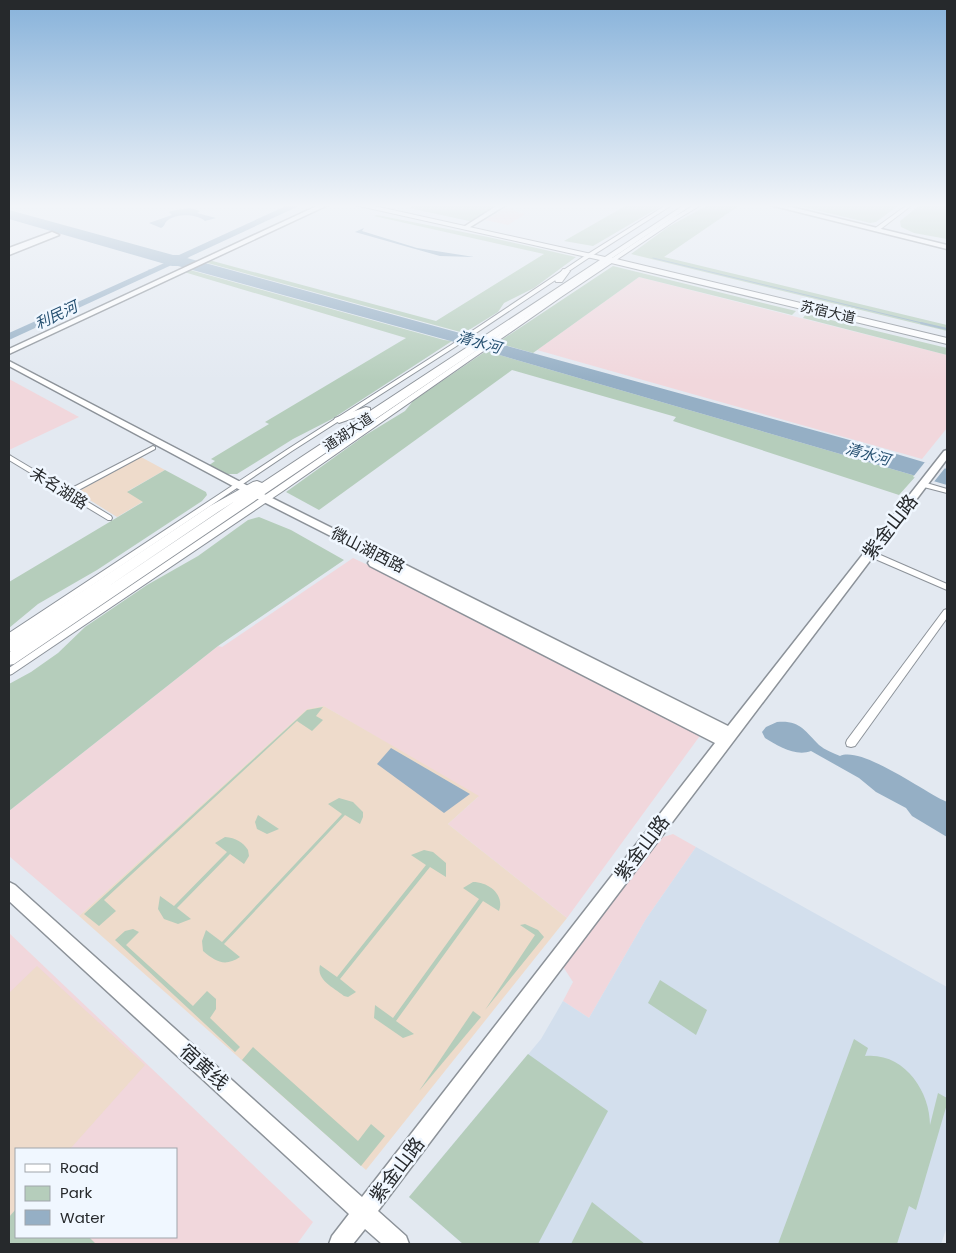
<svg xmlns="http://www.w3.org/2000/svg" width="956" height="1253" font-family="Poppins,'Noto Sans SC',sans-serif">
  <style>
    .commercial { fill: #f1d7dc; fill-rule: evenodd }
    .industrial { fill: #eedbcb }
    .built { fill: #d3dfed }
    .green { fill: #b5cdbb }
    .water { fill: #95afc5 }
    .pier { fill: #e3e9f1 }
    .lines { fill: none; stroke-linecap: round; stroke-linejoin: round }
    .stream-far1 { stroke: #95afc5; stroke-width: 1 }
    .stream { stroke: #95afc5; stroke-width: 2 }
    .river { fill: #95afc5; fill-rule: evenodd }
    .street-casing { stroke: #8c9299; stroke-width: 2 }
    .secondary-casing { stroke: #8c9299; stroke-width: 3 }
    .primary-casing { stroke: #8c9299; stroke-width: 2 }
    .street { fill: #fff; fill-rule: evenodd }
    .secondary { fill: #fff; fill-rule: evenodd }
    .primary { fill: #fff; fill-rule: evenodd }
    .labels { text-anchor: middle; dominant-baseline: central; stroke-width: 5; stroke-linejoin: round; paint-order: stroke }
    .far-street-label { font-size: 14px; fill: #26292c; stroke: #f0f7ff }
    .far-water-label { font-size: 15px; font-style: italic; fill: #244f70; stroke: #f0f7ff }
    .street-label { font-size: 16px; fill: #26292c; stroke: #f0f7ff }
    .near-street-label { font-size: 19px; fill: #26292c; stroke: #f0f7ff }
  </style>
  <rect width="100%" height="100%" fill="#e3e9f1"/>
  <g class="commercial">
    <path d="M507 207 513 209V211L525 214 508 225 485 220Z"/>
    <path d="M639 277 947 355V428L922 459 537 350Z"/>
    <path d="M9 379 79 417 9 450Z"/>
    <path d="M353 558 438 598 702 733 567 918 448 824 478 797 324 706 307 709 79 916 9 856V811L218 646 222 647Z"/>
    <path d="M673 834 696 847 646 919 589 1018 563 1001 573 982 562 965 657 839Z"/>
    <path d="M9 933 313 1222 297 1244H9ZM16 1149H176V1237H16Z"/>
  </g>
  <g class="industrial">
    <path d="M141 457 165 470 128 491 144 501 117 517 77 492Z"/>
    <path d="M324 706 479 796 448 824 567 918 366 1170 79 916 307 709Z"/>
    <path d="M37 966 145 1065 70 1149H16V1209L9 1217V993Z"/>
  </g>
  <path class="built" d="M696 847 947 987V1227L941 1244H463L409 1197 541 1039 563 1001 589 1018 646 919Z"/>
  <g class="green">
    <path d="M414 205H500L476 220 469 221 409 208Z"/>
    <path d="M627 205H663L593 246 564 241Z"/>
    <path d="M708 205H740L664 257 947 325V331L631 254 668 227Z"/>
    <path d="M795 205H899L876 222 870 223Z"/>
    <path d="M920 205H947V239L914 233 901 227 900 221Z"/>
    <path d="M377 215 488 237 576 257 534 288 504 303 498 312 464 333 204 262 209 260 436 321 544 254 374 216Z"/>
    <path d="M613 266 796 311 792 315 639 277 533 353 497 343Z"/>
    <path d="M190 270 444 340 452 341 332 419 293 439 237 474H224L208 466 215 461 211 459 269 424 265 422 406 338 184 272Z"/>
    <path d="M806 314 947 348V355L803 318Z"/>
    <path d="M486 351 916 476 899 495 673 421 676 417 512 370 319 510 286 492 364 436 405 411 413 401Z"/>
    <path d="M165 470 206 492 207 495 202 501 97 570 38 604 9 628V582L143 502 127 492Z"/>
    <path d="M259 517 291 530 344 560 218 646 9 811V684L31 672 58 653 85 627 147 585 198 556 248 520Z"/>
    <path d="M323 707 316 716 323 720 312 731 297 721 104 900 116 911 99 926 84 914 307 710Z"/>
    <path d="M339 798 353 802 363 812V817L360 824 345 815 224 944 240 957C225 967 216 962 203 951L202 941 206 930 222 942 342 814 328 804Z"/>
    <path d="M258 815 279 829 267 834 257 829 255 822Z"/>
    <path d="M225 837C236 838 243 842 248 850L249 856 244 864 230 854 177 908 191 919 178 924 164 919 158 909 160 896 174 906 227 852 215 843Z"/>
    <path d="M424 850 433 852 446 863V877L430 867 340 979 356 992 348 997 344 996C333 987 316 980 320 965L337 977 426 865 411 855Z"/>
    <path d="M473 882C489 882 505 895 499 911L483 901 396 1021 414 1034 403 1038 374 1018 375 1005 393 1018 479 899 463 888Z"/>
    <path d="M525 924 538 930 544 937 485 1010 535 935 520 925Z"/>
    <path d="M133 929 139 932 126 945 193 1006 207 991 216 999V1009L210 1018 240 1047 235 1052 115 940 125 931Z"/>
    <path d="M660 980 707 1010 696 1035 648 1003Z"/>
    <path d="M473 1011 481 1017 419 1091Z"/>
    <path d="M854 1039 868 1048 865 1056C904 1052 930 1091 930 1125L938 1093 947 1098V1104L916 1210 909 1206 897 1244H778Z"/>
    <path d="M253 1047 358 1141 371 1124 385 1136 361 1166 242 1060Z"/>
    <path d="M528 1054 608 1111 538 1244H463L409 1197Z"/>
    <path d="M592 1202 645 1244H571Z"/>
    <path d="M16 1209V1237H89L96 1244H9V1217Z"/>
  </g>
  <g class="water">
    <path d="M288 205H301L187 258 846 439 947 469V485L458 343 178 266H172L9 219V210L173 255H179Z"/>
    <path d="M190 208 200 211 197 213 216 218 205 221C197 214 176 213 167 221 164 223 166 225 161 228L149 223 172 215 169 212 171 211Z"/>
    <path d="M364 228 362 231 417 248 474 257 440 256 355 232Z"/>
    <path d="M777 722C800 720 805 731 819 745 825 750 833 753 840 756 862 746 924 792 947 802V837L912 816 906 808 876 792 859 778 811 751C796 757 778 746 765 738L762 732 766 727Z"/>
    <path d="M391 748 470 794 444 813 377 764Z"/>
  </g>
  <path class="pier" d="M925 462 945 468 933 483 913 477Z"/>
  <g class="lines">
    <g class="stream-far1">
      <path d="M653 258 926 324"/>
      <path d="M149 270 153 271"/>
    </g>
    <path class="stream" d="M921 323 947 329"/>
    <path class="river" d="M182 255 189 257 9 340V333Z"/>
    <g class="street-casing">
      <g id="street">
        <path d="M666 205H672L587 259 455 347 292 451 12 639 9 640V633L288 449 451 345 583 257Z"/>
        <path d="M695 205H701L676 220 561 297 283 491 12 674 9 675V668L277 487 557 295 672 218Z"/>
        <path d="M907 205H912L878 231H874V229Z"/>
        <path d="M153 446 155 447V449L73 493 111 516 112 518 111 520H108L9 460V455L11 456 68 490Z"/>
        <path d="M920 482H923L947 489V493L920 486Z"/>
        <path d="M869 550 947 584V590L866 555 865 553Z"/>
        <path d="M947 609V618L855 746 851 747 847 746 846 743 847 740 944 610Z"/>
      </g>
    </g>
    <g class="secondary-casing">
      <g id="secondary">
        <path d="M319 205H328L9 354V349Z"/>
        <path d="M498 205H506L467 229 462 228Z"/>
        <path d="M770 205H783L947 245V249Z"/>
        <path d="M52 232 59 235 9 255V248Z"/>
        <path d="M9 361 252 488 728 726 944 451 947 450V459L378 1211 406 1236 409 1244H382L365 1229 353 1244H329L332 1236 349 1214 9 901V882L15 885 362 1197 715 743 370 566 368 563 370 560 380 561 244 492 9 366Z"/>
      </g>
    </g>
    <g class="primary-casing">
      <g id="primary">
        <path d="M355 205H370L605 257 684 205H692L612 258 947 338V344L607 262 14 664 9 665V653L11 651 9 652V640L210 506 253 482 257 481 262 483 368 413 339 423 334 420 335 418 366 407 370 408V411L600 260ZM235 501 100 592 218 512Z"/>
        <path d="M563 269 570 271 562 282H556L555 280Z"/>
      </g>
    </g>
    <use href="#street" class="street"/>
    <use href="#secondary" class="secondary"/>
    <use href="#primary" class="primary"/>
  </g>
  <linearGradient id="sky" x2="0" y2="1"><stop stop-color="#87b2da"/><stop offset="0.54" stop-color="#f2f5f9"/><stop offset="1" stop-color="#f2f5f9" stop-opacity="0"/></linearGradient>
  <rect width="956" height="381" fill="url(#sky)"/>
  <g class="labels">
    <g class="far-street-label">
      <text transform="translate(828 312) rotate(13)">苏宿大道</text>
      <text transform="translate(348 432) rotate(-34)">通湖大道</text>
    </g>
    <g class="far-water-label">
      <text transform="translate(56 315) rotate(-25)">利民河</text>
      <text transform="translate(479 342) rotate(16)">清水河</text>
      <text transform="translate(868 454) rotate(16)">清水河</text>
    </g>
    <g class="street-label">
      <text transform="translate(59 488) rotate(32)">未名湖路</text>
      <text transform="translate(368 550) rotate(27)">微山湖西路</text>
    </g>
    <g class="near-street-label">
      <text transform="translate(890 527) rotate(-52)">紫金山路</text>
      <text transform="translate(642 848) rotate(-53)">紫金山路</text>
      <text transform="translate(204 1067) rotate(42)">宿黄线</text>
      <text transform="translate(397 1170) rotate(-53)">紫金山路</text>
    </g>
  </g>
  <rect width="956" height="1253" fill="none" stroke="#26292c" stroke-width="20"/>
  <rect x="15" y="1148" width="162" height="90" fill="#f0f7ff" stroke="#9fa5ab"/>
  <rect x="25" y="1164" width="25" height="8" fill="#ffffff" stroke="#9fa5ab"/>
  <text x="60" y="1173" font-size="15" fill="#26292c">Road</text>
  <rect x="25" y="1186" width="25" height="15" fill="#b5cdbb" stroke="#9fa5ab"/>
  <text x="60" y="1198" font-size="15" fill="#26292c">Park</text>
  <rect x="25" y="1210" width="25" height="15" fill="#95afc5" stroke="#9fa5ab"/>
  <text x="60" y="1223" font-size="15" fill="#26292c">Water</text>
</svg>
